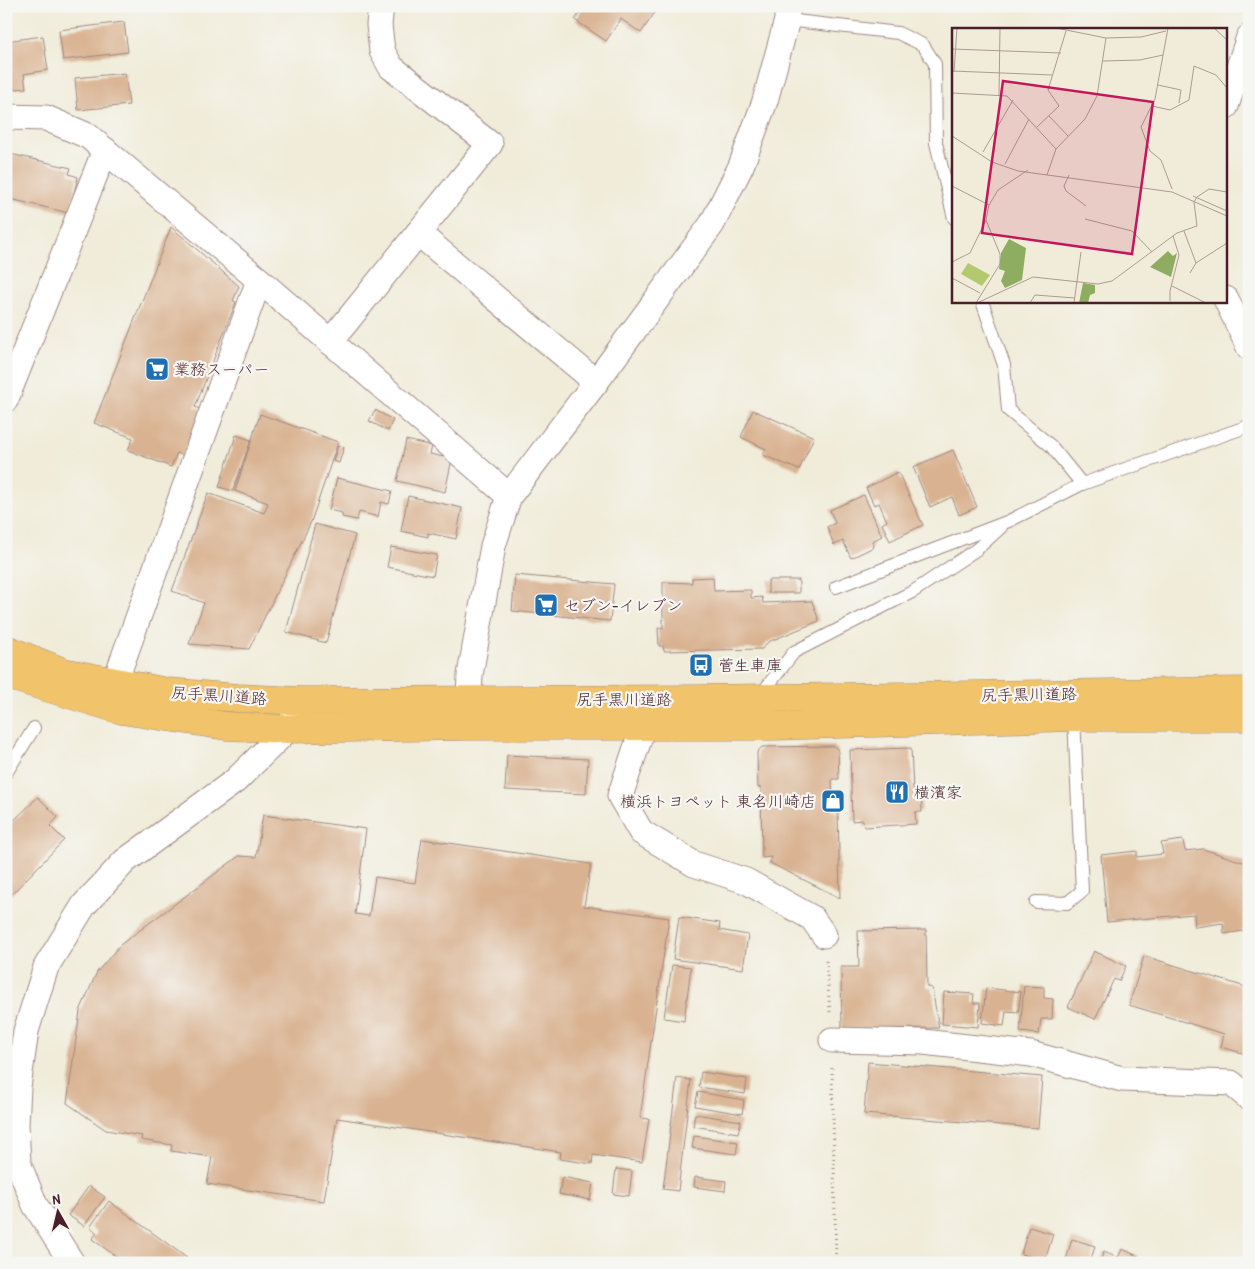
<svg xmlns="http://www.w3.org/2000/svg" width="1255" height="1269" font-family="'Patrick Hand','Klee One',sans-serif">
  <style>
    .building { fill: #d9b291 }
    .lines { fill: none; stroke-linecap: round; stroke-linejoin: round }
    .service-casing { stroke: #9d8682; stroke-width: 14 }
    .minor-casing { stroke: #9d8682; stroke-width: 27 }
    .primary-casing { stroke: #9d8682; stroke-width: 29 }
    .path { stroke: #9d8682; stroke-width: 3; stroke-dasharray: 1 4; stroke-linecap: butt }
    .service { stroke: #fff; stroke-width: 12 }
    .minor { stroke: #fff; stroke-width: 25 }
    .primary { stroke: #f1c36a; stroke-width: 28 }
    .labels { text-anchor: middle; dominant-baseline: central; stroke-width: 4.5; stroke-linejoin: round; paint-order: stroke }
    .poi-label { font-size: 16px; fill: #4a1f2b; stroke: #f6f6f2; text-anchor: start }
    .street-label { font-size: 16px; fill: #4a1f2b; stroke: #f6f6f2 }
    .inset-road { fill: none; stroke: #ae9a93; stroke-width: 1 }
    .view { fill: #c2185b; fill-opacity: 0.15; stroke: #c2185b; stroke-width: 2.5 }
    .inset-edge { fill: none; stroke: #4a1f2b; stroke-width: 2.5 }
  </style>
  <rect width="100%" height="100%" fill="#f6f6f2"/>
  <filter id="ink" filterUnits="userSpaceOnUse"><feTurbulence type="fractalNoise" baseFrequency=".02" numOctaves="2"/><feDisplacementMap in="SourceGraphic" scale="10" xChannelSelector="R" yChannelSelector="G"/><feConvolveMatrix kernelMatrix="1 2 1 2 8 2 1 2 1" color-interpolation-filters="sRGB"/></filter>
  <filter id="wash" filterUnits="userSpaceOnUse"><feTurbulence type="fractalNoise" baseFrequency=".0096" numOctaves="4" result="noise"/><feDisplacementMap in="SourceGraphic" scale="20" xChannelSelector="R" yChannelSelector="G"/><feGaussianBlur stdDeviation="1.12" result="paint"/><feColorMatrix in="noise" values="0 0 0 0 0 0 0 0 0 0 0 0 0 0 0 0 0 1.4 0 .05"/><feComposite in="paint" operator="in"/></filter>
  <g filter="url(#wash)">
    <rect width="100%" height="100%" fill="#f0ecd9"/>
    <g id="blocks">
      <g class="building">
        <path d="M584 6H659L641 33 621 19 606 41 575 20Z"/>
        <path d="M124 22 128 52 63 60 59 30Z"/>
        <path d="M43 36 48 70 24 74 26 88 6 90V41Z"/>
        <path d="M125 73 129 105 78 110 75 78Z"/>
        <path d="M6 153 71 168 69 174 78 177 69 213 6 198Z"/>
        <path d="M171 227 239 286 233 301 236 302 195 407 202 410 184 456 177 453 171 467 128 450 133 438 94 423Z"/>
        <path d="M375 410 393 420 388 431 369 421Z"/>
        <path d="M753 410 814 437 799 470 763 455 766 449 741 437Z"/>
        <path d="M260 414 338 442 311 522 249 649 189 644 204 603 172 591 208 493 264 513 268 503 235 491Z"/>
        <path d="M236 435 251 440 233 491 219 487Z"/>
        <path d="M406 440 432 446 430 454 452 459 445 492 397 481Z"/>
        <path d="M338 446 344 447 339 463 333 461Z"/>
        <path d="M953 450 977 507 959 515 952 497 930 507 913 467Z"/>
        <path d="M898 472 923 525 890 541 882 524 887 521 879 503 874 505 866 488Z"/>
        <path d="M337 478 392 491 389 504 381 502 378 517 359 512 357 520 342 517V513L329 510Z"/>
        <path d="M864 495 882 536 872 541 874 547 851 558 843 541 834 545 827 527 835 523 830 510Z"/>
        <path d="M408 496 462 508 456 539 428 533V537L401 531Z"/>
        <path d="M315 524 355 535 326 643 286 632Z"/>
        <path d="M391 547 437 555 433 576 387 567Z"/>
        <path d="M515 575 614 584 610 621 512 611Z"/>
        <path d="M713 577 714 591 751 590V598L762 597 763 603 812 601 819 621 768 642 762 649 664 651 663 646H659L658 628H663V582L692 583V578Z"/>
        <rect x="768" y="580" width="31" height="13"/>
        <path d="M834 746 838 750 839 779H832L833 811H838L840 898 770 863 771 857 762 858 761 787 758 788 757 752 762 747Z"/>
        <path d="M911 748 913 791 921 790 922 812H915L916 824 864 827 863 820 852 821 850 750Z"/>
        <path d="M507 755 588 759 586 794 505 790Z"/>
        <path d="M38 797 58 817 50 826 64 840 6 900V828Z"/>
        <path d="M263 815 366 829 355 914 369 916 375 877 415 883 422 839 591 864 584 906 669 918 640 1118 649 1119 642 1162 593 1155 592 1164 560 1159 561 1152 337 1118 324 1201 207 1184 212 1157 171 1151 172 1145 141 1140 142 1136 106 1130 67 1103 80 1011 97 972 120 945 239 856 256 857Z"/>
        <path d="M1183 840 1185 851 1203 849 1249 864V930L1224 934 1223 923 1195 927 1194 914 1107 922 1101 855 1137 851V857L1163 854 1161 843Z"/>
        <path d="M679 917 720 923 719 930 748 935 743 969 673 959Z"/>
        <path d="M926 930 927 987 932 988 939 1028 842 1029 841 967H859L858 931Z"/>
        <path d="M1094 951 1126 966 1119 981 1114 979 1095 1019 1068 1007Z"/>
        <path d="M1144 956 1249 988V1055L1221 1047 1224 1034 1129 1005Z"/>
        <path d="M672 965 691 967 684 1021 664 1018Z"/>
        <path d="M1024 986 1044 987V998L1053 999 1052 1019H1041L1039 1034 1020 1032Z"/>
        <path d="M986 988 1021 992 1018 1012 1006 1011 1004 1026 982 1023Z"/>
        <path d="M944 992 974 994 973 1003H980L978 1027 942 1024Z"/>
        <path d="M868 1062 1042 1077 1038 1128 864 1114Z"/>
        <path d="M701 1072 747 1079 745 1094 699 1087Z"/>
        <path d="M677 1078 691 1080 678 1191 663 1189Z"/>
        <path d="M698 1092 744 1100 742 1114 695 1106Z"/>
        <path d="M695 1114 741 1121 738 1133 693 1126Z"/>
        <path d="M694 1136 738 1142 736 1154 692 1148Z"/>
        <path d="M616 1169 632 1171 629 1196 613 1194Z"/>
        <path d="M562 1177 593 1183 590 1200 559 1194Z"/>
        <path d="M695 1177 726 1181 725 1191 694 1187Z"/>
        <path d="M89 1186 105 1197 84 1226 68 1215Z"/>
        <path d="M109 1201 187 1258 183 1263H125L92 1239 97 1233 90 1227Z"/>
        <path d="M1029 1227 1053 1234 1045 1261 1021 1254Z"/>
        <path d="M1072 1239 1095 1246 1090 1263H1065Z"/>
        <path d="M1122 1249 1138 1256 1135 1263H1099L1104 1252 1118 1258Z"/>
      </g>
    </g>
  </g>
  <g filter="url(#ink)">
    <use href="#blocks" fill-opacity="0" stroke="#9d8682" stroke-width="1"/>
    <g class="lines">
      <g class="service-casing">
        <g id="service">
          <path d="M787 20 898 33 923 45 935 64 936 143 954 218"/>
          <path d="M982 301 1004 365 1008 410 1051 446 1082 484"/>
          <path d="M836 587 1009 521 1082 484 1249 426"/>
          <path d="M759 697 794 652 914 591 977 549 1001 527"/>
          <path d="M6 773 34 728"/>
          <path d="M1036 902 1067 903 1082 891 1074 717"/>
        </g>
      </g>
      <g class="minor-casing">
        <g id="minor">
          <path d="M1226 106 1249 37"/>
          <path d="M6 117 46 118 88 136 259 280 509 496"/>
          <path d="M418 233 596 382"/>
          <path d="M1226 299 1249 347"/>
          <path d="M330 342 490 144 391 67 382 51 379 25 381 6"/>
          <path d="M6 399 105 150"/>
          <path d="M115 682 259 280"/>
          <path d="M646 708 643 727 620 796 641 832 694 864 746 881 812 918 824 935"/>
          <path d="M468 721 470 675 493 546 509 496 596 382 712 224 741 166 765 101 787 20V6"/>
          <path d="M832 1040 923 1042 1031 1054 1122 1079 1231 1083 1249 1098"/>
          <path d="M72 1263 35 1205 18 1163 16 1125 18 1087 26 1031 46 967 84 905 125 861 235 781 288 729 302 701"/>
        </g>
      </g>
      <g class="primary-casing">
        <g id="primary">
          <path d="M6 649 63 672 168 692 238 698 302 701 697 699 1249 691"/>
          <path d="M6 675 121 710 226 726 288 729 468 726H773L1074 717H1249"/>
        </g>
      </g>
      <g class="path">
        <path d="M826 961 830 1012"/>
        <path d="M832 1068 836 1263"/>
      </g>
      <use href="#service" class="service"/>
      <use href="#minor" class="minor"/>
      <use href="#primary" class="primary"/>
    </g>
  </g>
  <defs>
    <g id="supermarket-square" transform="scale(1.25)"><rect x="-9" y="-9" width="18" height="18" rx="4" fill="#1f6fb2" stroke="#f6f6f2"/><path d="M-6-5.5h2.5l.6 2H6L4.5 2H-2.5L-4.4-4H-6ZM-1.5 3.2a1.3 1.3 0 1 0 .1 0ZM3 3.2a1.3 1.3 0 1 0 .1 0Z" fill="#fff"/></g>
    <g id="bus-square" transform="scale(1.25)"><rect x="-9" y="-9" width="18" height="18" rx="4" fill="#1f6fb2" stroke="#f6f6f2"/><path d="M-5-6H5V4H4V6H2V4H-2V6H-4V4H-5ZM-3.5-4V0h7V-4ZM-3.5 1.2v1.5H-2V1.2ZM2 1.2v1.5H3.5V1.2Z" fill="#fff"/></g>
    <g id="restaurant-square" transform="scale(1.25)"><rect x="-9" y="-9" width="18" height="18" rx="4" fill="#1f6fb2" stroke="#f6f6f2"/><path d="M-5-6h1v4h1v-4h1v4h1v-4h1v5L-1.5 .5V6h-2V.5L-5-1ZM5-6V6H3V1.5H1.5Q1.5-4 5-6Z" fill="#fff"/></g>
    <g id="shop-square" transform="scale(1.25)"><rect x="-9" y="-9" width="18" height="18" rx="4" fill="#1f6fb2" stroke="#f6f6f2"/><path d="M-5-2.5h2.3a2.7 3.5 0 0 1 5.4 0H5L5.5 6h-11ZM-1.5-2.5h3a1.5 2.3 0 0 0-3 0Z" fill="#fff"/></g>
  </defs>
  <g fill-rule="evenodd">
    <use href="#supermarket-square" x="157" y="369"/>
    <use href="#supermarket-square" x="546" y="605"/>
    <use href="#bus-square" x="701" y="665"/>
    <use href="#restaurant-square" x="897" y="792"/>
    <use href="#shop-square" x="833" y="801"/>
  </g>
  <g class="labels">
    <g class="poi-label">
      <text x="174" y="369">業務スーパー</text>
      <text x="564" y="605">セブン-イレブン</text>
      <text x="718" y="665">菅生車庫</text>
      <text x="914" y="792">横濱家</text>
      <text x="816" y="801" text-anchor="end">横浜トヨペット 東名川崎店</text>
    </g>
    <g class="street-label">
      <text transform="translate(1029 694) rotate(-1)">尻手黒川道路</text>
      <text transform="translate(219 695) rotate(4)">尻手黒川道路</text>
      <text x="624" y="699">尻手黒川道路</text>
    </g>
  </g>
  <g transform="translate(952 28)">
    <rect width="275" height="275" fill="#f0ecd9"/>
    <path d="M16 235 38 247 30 258 9 246Z" fill="#b4c96e"/>
    <path d="M57 211 74 220 70 252 53 260 49 253 53 243 47 241 49 225ZM216 223 221 228 225 225 219 249 198 239ZM131 255 143 257V265L138 267 136 275H127Z" fill="#8fad61"/>
    <path class="inset-road" d="M104 0 154 10 189 9 214 3M216 0 203 71 189 99 198 123 209 132 220 161M262 0 275 12M0 21 109 25M151 33 188 32 211 27M0 43 100 47M2 44 5 0M206 57 229 62 227 75M0 65 55 68 104 121M47 67 48 0M200 78 218 82 237 72 242 38 264 47 275 60M97 88 116 108M85 99 107 78 96 62 114 3M0 108 40 134 66 143 220 164 275 188M31 124 61 72M53 136 77 91M95 147 104 121 133 91 145 68 154 10M117 147 112 158 114 163 134 178M0 158 37 177M241 168 275 183M133 191 180 203 200 224M232 203 244 235M0 234 18 225 34 192M238 245 244 235 275 215M0 250 28 265M220 258 254 275M218 273V263L227 227 221 208M24 275 48 236V226L34 192 37 177 46 162 76 142M25 275 81 249 146 256 160 253 225 205 245 198 242 174 245 169 257 161 275 164M78 275 83 267 123 270M122 275 129 224"/>
    <path class="view" d="M51 53 201 74 180 226 30 205Z"/>
    <rect width="275" height="275" class="inset-edge"/>
  </g>
  <rect width="1255" height="1269" fill="none" stroke="#f6f6f2" stroke-width="25"/>
  <g transform="translate(58 1212) rotate(352)" stroke="#f6f6f2" stroke-width="4" paint-order="stroke">
  <path d="M0-4L9 19L0 12L-9 19Z" fill="#4a1f2b"/>
  <text y="-8" font-size="14" font-weight="bold" text-anchor="middle" fill="#4a1f2b">N</text>
  </g>
</svg>
